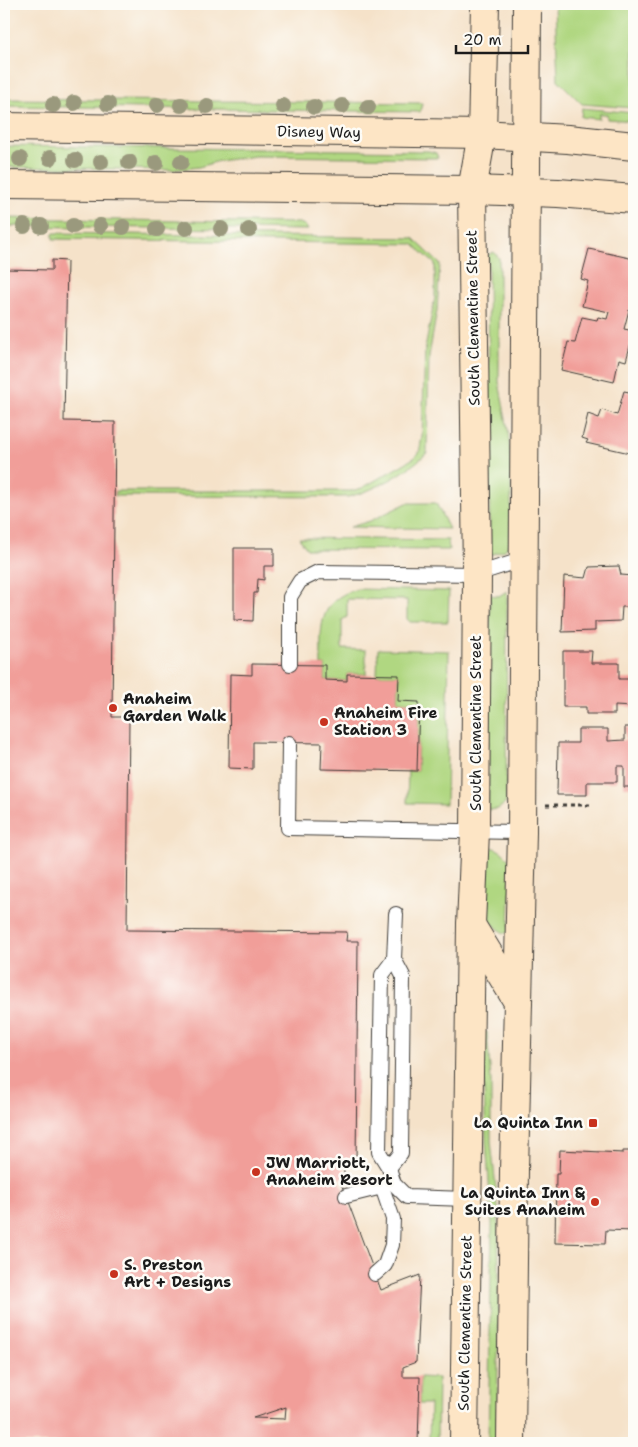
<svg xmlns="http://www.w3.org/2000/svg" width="638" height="1447" font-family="'Shantell Sans',sans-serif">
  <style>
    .green { fill: #b0d781; stroke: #667a4e }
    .building { fill: #f19e99; fill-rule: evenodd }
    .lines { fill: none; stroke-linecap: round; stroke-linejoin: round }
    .lane-casing { stroke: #3d3a36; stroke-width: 16 }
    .secondary-casing { stroke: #3d3a36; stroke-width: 30 }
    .path { stroke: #3d3a36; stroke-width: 3; stroke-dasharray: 4 4; stroke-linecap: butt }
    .lane { stroke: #fff; stroke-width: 14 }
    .secondary { stroke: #fde5c5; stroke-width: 28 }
    .tree { fill: #9a997d }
    .poi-dot { fill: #c8321e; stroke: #fdfcf7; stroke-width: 2 }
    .labels { text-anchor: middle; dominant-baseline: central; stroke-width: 5; stroke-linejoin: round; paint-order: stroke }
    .street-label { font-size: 15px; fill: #1c1c1c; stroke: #fdfcf7 }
    .poi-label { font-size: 15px; font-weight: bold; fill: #1c1c1c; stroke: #fdfcf7; text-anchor: start }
  </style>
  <rect width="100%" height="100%" fill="#fdfcf7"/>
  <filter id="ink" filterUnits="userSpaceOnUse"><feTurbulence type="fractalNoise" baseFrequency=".02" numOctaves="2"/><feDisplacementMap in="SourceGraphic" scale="10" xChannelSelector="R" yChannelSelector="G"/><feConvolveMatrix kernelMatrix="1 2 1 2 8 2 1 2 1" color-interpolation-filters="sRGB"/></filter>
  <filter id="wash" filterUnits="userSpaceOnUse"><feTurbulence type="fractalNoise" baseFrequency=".0096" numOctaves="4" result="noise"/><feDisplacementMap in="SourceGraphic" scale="20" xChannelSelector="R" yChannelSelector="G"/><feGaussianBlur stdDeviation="1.12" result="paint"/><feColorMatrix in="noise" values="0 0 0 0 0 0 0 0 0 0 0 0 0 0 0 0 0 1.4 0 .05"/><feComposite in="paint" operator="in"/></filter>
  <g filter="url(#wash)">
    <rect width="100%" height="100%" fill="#f5e2c9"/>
    <g class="green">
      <path d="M555 4H634V108L582 104 558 80Z"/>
      <path d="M4 99 422 103 420 112 4 106Z"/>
      <path d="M582 108 634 113V121L607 119V114H599V119L581 117Z"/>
      <path d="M4 146 429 151 436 153 438 158 256 156 219 161 199 167 174 170 4 167Z"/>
      <path d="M4 218 299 223 305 225 308 230 4 226Z"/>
      <path d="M53 233 413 238 440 264 437 310 429 356 427 453C406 473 376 490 348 497L115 496V491H351L362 488 414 458 419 453 422 437 425 349 435 297V264L413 244 53 239Z"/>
      <path d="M494 252 499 258V382L508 430 511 463V542L505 550 490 555 488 255Z"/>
      <path d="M407 503H436L449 529 350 527 370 521Z"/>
      <path d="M299 538 448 540 449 550 307 549Z"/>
      <path d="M357 589 449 591 448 622H410L407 619V600L347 599V617L342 620V649L366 650V674H347V681L325 680V665H321C321 630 316 601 357 589Z"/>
      <path d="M507 591 506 803 498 809 488 810 490 595 499 596Z"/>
      <path d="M378 649 449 651 446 804 407 803 408 771H417L419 702 398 701 399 675H377Z"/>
      <path d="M489 846C500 850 506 853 511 865L509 933H503L486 918Z"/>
      <path d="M482 1032H487L491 1080V1141L498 1207 499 1270 497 1443H488L492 1222 486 1142Z"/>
      <path d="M420 1377 438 1378 437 1443H429L430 1404H419Z"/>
    </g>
    <g id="blocks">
      <g class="building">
        <path d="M589 249 634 259V312L629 310 624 329 634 331 626 361 619 359 614 382 561 370 568 342 575 343 582 317 597 320 598 317 607 319 609 312 582 306 588 281 581 279Z"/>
        <path d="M52 260 67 261 64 421 115 422 112 717H129L127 930 347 932 346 941H358L356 1166H344V1178H339L381 1290 420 1275 416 1362 403 1367V1377H420L418 1443H4V269L52 270ZM286 1407 285 1419 253 1418Z"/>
        <path d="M624 391 634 393V454L586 443 588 440 582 438 588 414 599 418 602 410 617 415Z"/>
        <path d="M234 548H274V566H264V580L258 579 257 593H254L253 621 234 620Z"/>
        <path d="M619 566 621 575 634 576V607H622L621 621 595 622V631L562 632 564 576 586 578 589 567Z"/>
        <path d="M563 651H592L591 663H619V679H634V715H632V707L615 706V714H586V707H563Z"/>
        <path d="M252 664 325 665V680L347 681V674L399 675 398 701 419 702 417 771 321 769 322 743 253 742V769L229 768 230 674 252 675Z"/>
        <path d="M625 727H634V787H624V766H617V782H587V795H557L558 743H578V729H608V741L625 740Z"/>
        <path d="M560 1150 623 1153V1151H634V1231L606 1230 605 1244 555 1243 556 1174H559Z"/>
      </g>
    </g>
  </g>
  <g filter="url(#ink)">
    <use href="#blocks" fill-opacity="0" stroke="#3d3a36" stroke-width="1"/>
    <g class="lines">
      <g class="lane-casing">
        <g id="lane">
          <path d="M290 664V597L300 581 318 572 477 574 524 559"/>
          <path d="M289 743 288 828 522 832"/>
          <path d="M394 959 382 975 379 1152 389 1168 394 1184 407 1197 467 1199"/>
          <path d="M389 1168 401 1153 403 976 394 959 396 914"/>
          <path d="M346 1196 382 1187 393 1219 392 1245 385 1265 375 1274"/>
        </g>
      </g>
      <g class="secondary-casing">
        <g id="secondary">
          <path d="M4 127 482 134 568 139 634 146"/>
          <path d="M4 185 472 190 558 193 634 199"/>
          <path d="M471 925 518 1002"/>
          <path d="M464 1443 471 925 475 831 477 574 472 190 482 134 485 4"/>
          <path d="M511 1443 514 1171 522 832 527 4"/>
        </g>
      </g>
      <path class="path" d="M546 805H593"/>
      <use href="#lane" class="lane"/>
      <use href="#secondary" class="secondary"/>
    </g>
    <g class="tree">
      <circle cx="74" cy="103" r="8"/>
      <circle cx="108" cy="104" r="8"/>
      <circle cx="53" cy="105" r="8"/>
      <circle cx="157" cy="105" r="8"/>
      <circle cx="181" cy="105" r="8"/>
      <circle cx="207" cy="106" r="8"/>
      <circle cx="283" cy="106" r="8"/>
      <circle cx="342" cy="106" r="8"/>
      <circle cx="314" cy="107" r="8"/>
      <circle cx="368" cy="107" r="8"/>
      <circle cx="50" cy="158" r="8"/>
      <circle cx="20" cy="159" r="8"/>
      <circle cx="75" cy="160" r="8"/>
      <circle cx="101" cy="162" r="8"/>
      <circle cx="129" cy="162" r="8"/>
      <circle cx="181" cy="162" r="8"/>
      <circle cx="156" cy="163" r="8"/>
      <circle cx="24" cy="226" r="8"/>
      <circle cx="41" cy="226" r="8"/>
      <circle cx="73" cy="226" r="8"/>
      <circle cx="100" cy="226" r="8"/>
      <circle cx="123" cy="227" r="8"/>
      <circle cx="186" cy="228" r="8"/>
      <circle cx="157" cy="229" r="8"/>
      <circle cx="221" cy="229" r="8"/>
      <circle cx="249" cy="230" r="8"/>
    </g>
  </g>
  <g class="poi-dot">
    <circle cx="113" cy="708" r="5"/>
    <circle cx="324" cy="722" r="5"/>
    <rect x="588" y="1118" width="10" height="10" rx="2.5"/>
    <circle cx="256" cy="1172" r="5"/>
    <circle cx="595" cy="1202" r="5"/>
    <circle cx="114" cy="1274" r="5"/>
  </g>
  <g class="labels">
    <g class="street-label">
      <text transform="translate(319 132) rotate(1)">Disney Way</text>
      <text transform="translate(473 318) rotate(-91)">South Clementine Street</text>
      <text transform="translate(476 723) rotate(-90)">South Clementine Street</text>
      <text transform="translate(465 1323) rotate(-89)">South Clementine Street</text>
    </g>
    <g class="poi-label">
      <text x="123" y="699">Anaheim<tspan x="123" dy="17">Garden Walk</tspan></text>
      <text x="334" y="713">Anaheim Fire<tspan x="334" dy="17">Station 3</tspan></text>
      <text x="583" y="1123" text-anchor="end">La Quinta Inn</text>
      <text x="266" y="1163">JW Marriott,<tspan x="266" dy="17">Anaheim Resort</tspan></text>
      <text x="585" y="1193" text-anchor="end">La Quinta Inn &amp;<tspan x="585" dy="17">Suites Anaheim</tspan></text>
      <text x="124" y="1265">S. Preston<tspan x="124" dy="17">Art + Designs</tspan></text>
    </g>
  </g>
  <rect width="638" height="1447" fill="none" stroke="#fdfcf7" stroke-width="20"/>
  <path d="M456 45v8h72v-8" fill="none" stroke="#1c1c1c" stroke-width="2.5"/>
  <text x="463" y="45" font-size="15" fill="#1c1c1c" stroke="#fdfcf7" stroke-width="4" paint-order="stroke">20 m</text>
</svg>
